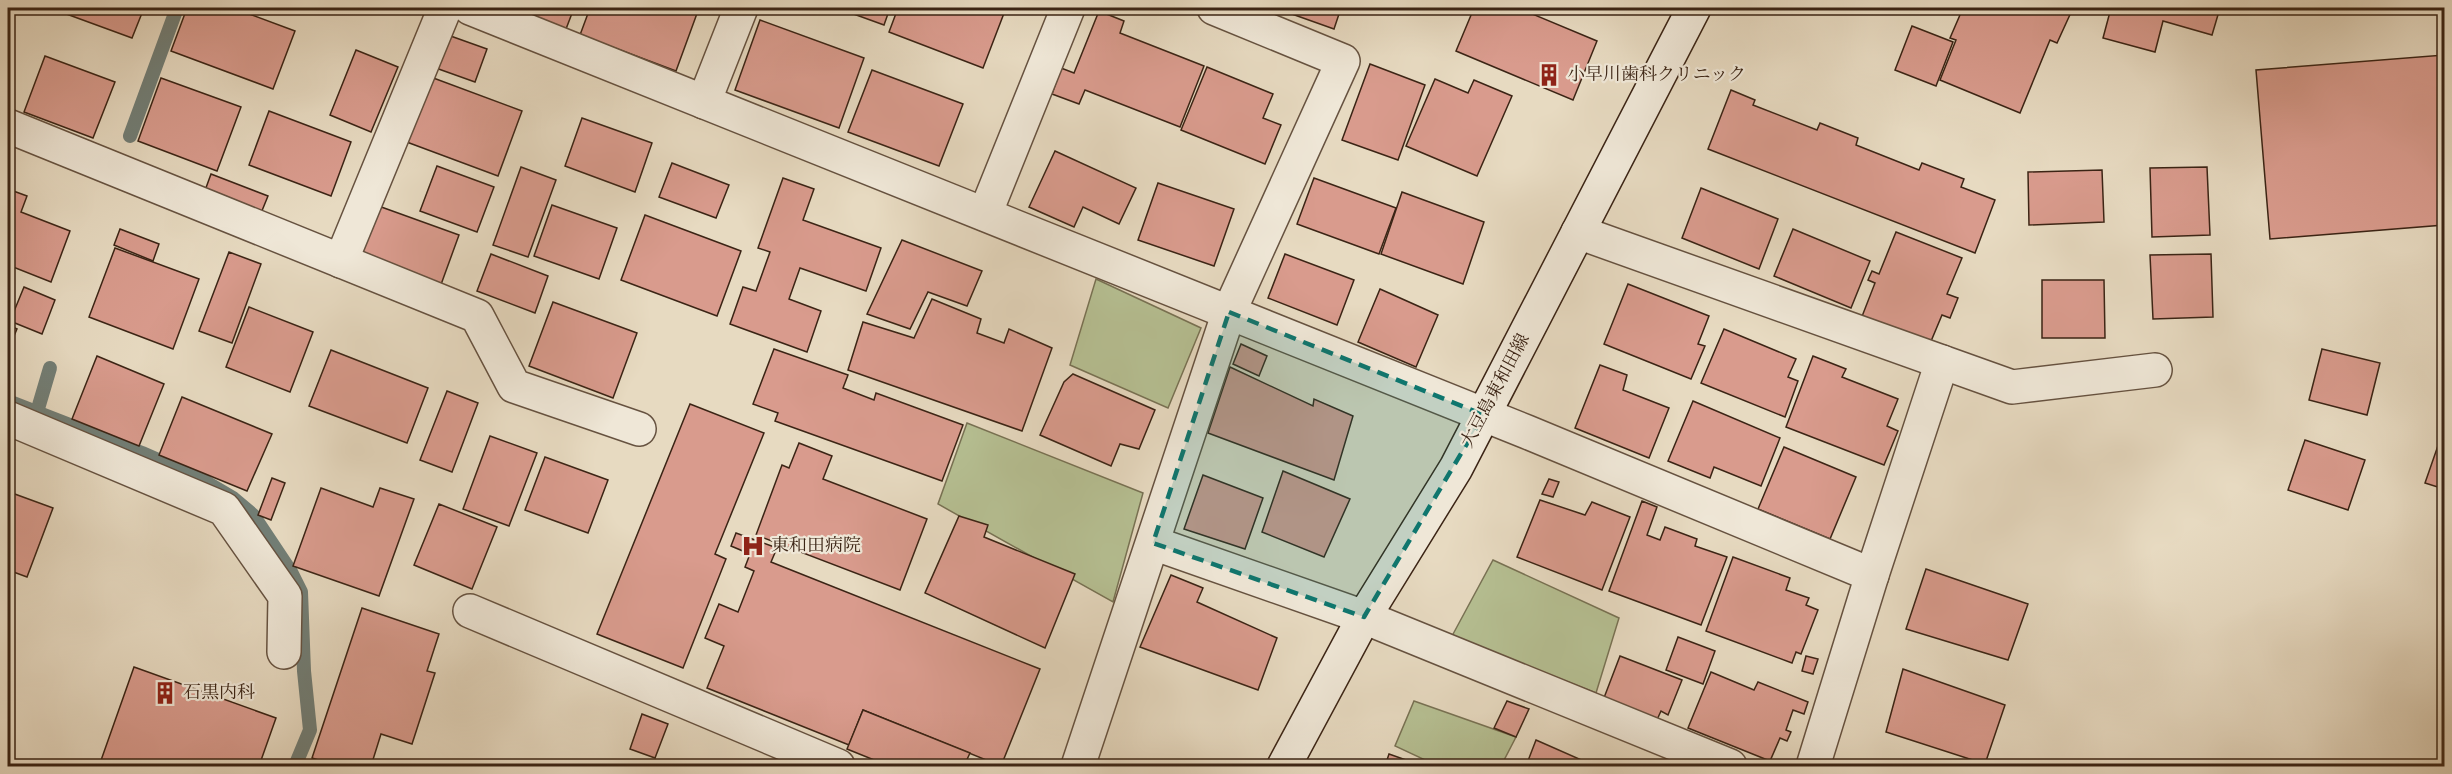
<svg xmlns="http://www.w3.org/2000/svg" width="2452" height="774" font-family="'IM FELL English','Noto Serif JP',serif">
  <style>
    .green { fill: #b6c093; stroke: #787254; stroke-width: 1.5 }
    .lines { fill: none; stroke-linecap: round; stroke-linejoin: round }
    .stream { stroke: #727e76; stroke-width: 14 }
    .building { fill: #d99b8d; stroke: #3b2415; stroke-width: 1.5 }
    .street-casing { stroke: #665240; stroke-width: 36 }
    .secondary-casing { stroke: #3b2415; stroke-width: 36 }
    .street { stroke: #efe7d7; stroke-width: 33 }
    .secondary { stroke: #efe7d7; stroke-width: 33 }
    .marked { fill: #0f766e; fill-opacity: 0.2; stroke: #0f766e; stroke-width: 4.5; stroke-dasharray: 12 8; stroke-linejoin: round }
    .labels { text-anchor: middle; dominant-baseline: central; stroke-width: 4.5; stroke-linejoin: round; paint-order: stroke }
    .poi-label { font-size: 18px; fill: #3b2415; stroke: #efe7d7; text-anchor: start }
    .street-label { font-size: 18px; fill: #3b2415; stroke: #efe7d7 }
  </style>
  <rect width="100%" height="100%" fill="#e7dac1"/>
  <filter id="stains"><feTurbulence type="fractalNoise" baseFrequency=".00333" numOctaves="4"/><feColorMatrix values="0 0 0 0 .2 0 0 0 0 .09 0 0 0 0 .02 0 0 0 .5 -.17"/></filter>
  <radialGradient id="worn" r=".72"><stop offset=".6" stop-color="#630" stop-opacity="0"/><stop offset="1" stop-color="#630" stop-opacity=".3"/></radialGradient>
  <g class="green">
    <path d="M1096 279 1201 328 1168 408 1070 365Z"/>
    <path d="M967 423 1143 493 1113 602 938 504Z"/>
    <path d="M1493 560 1619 618 1596 693 1452 636Z"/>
    <path d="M1414 701 1516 737 1501 766H1438L1395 746Z"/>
  </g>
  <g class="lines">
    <g class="stream">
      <path d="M130 136 177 8"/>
      <path d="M8 401 142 453 199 478 233 498 253 515 291 572 301 592 304 671 310 730 295 766"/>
      <path d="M37 412 50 368"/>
    </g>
  </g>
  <g class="building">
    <path d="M50 8H144L132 38Z"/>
    <path d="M187 8H233L295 31 273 89 171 51Z"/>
    <path d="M511 8H574L566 29Z"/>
    <path d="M590 8H699L676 71 580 35Z"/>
    <path d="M837 8H890L884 25Z"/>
    <path d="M898 8H1006L983 68 889 32Z"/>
    <path d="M1275 8H1341L1334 29Z"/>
    <path d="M1474 8H1518L1597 41 1573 100 1456 51Z"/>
    <path d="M1963 8H2073L2057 43 2050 40 2020 113 1940 80 1956 40 1950 38Z"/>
    <path d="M2111 8H2220L2212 35 2163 21 2155 52 2103 38Z"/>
    <path d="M1099 11 1124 21 1120 33 1204 66 1180 127 1085 90 1079 104 1052 94 1061 68 1074 73Z"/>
    <path d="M760 20 864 58 839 128 735 90Z"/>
    <path d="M1912 26 1953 42 1936 86 1895 70Z"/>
    <path d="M445 34 487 49 475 82 433 67Z"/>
    <path d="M356 50 398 67 371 132 330 115Z"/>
    <path d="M2444 55V225L2270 239 2256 70Z"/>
    <path d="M45 56 115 82 93 138 24 112Z"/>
    <path d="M1370 64 1425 85 1398 160 1342 140Z"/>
    <path d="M1207 67 1273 94 1263 118 1281 125 1265 164 1181 130Z"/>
    <path d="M872 70 963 104 939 166 848 132Z"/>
    <path d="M428 76 522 111 498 176 404 141Z"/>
    <path d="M161 78 241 107 217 171 138 141Z"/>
    <path d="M1435 79 1468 93 1474 80 1512 96 1477 176 1406 146Z"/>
    <path d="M1731 90 1755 100 1753 105 1817 130 1820 123 1858 138 1856 145 1919 170 1922 163 1964 179 1961 187 1995 200 1975 253 1708 149Z"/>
    <path d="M269 111 351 142 331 196 249 165Z"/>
    <path d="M582 118 652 143 635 192 565 166Z"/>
    <path d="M1055 151 1136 188 1119 224 1083 207 1074 227 1029 207Z"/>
    <path d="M672 163 729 185 716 218 659 197Z"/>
    <path d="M437 166 494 187 477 232 420 211Z"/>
    <path d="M521 167 556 180 528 257 493 245Z"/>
    <path d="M2207 167 2210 235 2152 237 2150 168Z"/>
    <path d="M2102 170 2104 222 2029 225 2028 172Z"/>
    <path d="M211 174 268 196 259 218 203 196Z"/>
    <path d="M783 178 814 189 803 220 881 248 866 291 800 268 789 299 821 311 807 352 730 324 743 287 756 291 770 252 758 248Z"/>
    <path d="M1314 178 1396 208 1379 254 1297 224Z"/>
    <path d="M1158 183 1234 209 1214 266 1138 240Z"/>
    <path d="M1701 188 1778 219 1759 269 1682 238Z"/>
    <path d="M8 189 27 196 21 212 70 231 51 282 8 265Z"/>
    <path d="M1402 192 1484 222 1463 284 1381 254Z"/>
    <path d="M373 204 459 235 439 290 353 259Z"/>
    <path d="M552 205 617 228 599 279 534 256Z"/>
    <path d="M645 215 741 251 717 316 621 280Z"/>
    <path d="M120 229 159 244 153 261 114 245Z"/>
    <path d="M1793 229 1870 261 1851 308 1774 276Z"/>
    <path d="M1896 232 1962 258 1947 294 1958 298 1950 318 1942 315 1929 346 1861 319 1875 283 1868 280 1872 271 1879 274Z"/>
    <path d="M902 240 982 271 967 306 928 292 910 329 867 314Z"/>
    <path d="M115 248 199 279 173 349 89 317Z"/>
    <path d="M229 252 261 264 232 343 199 331Z"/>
    <path d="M491 254 548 276 535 313 477 291Z"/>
    <path d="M1285 254 1354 280 1337 325 1268 298Z"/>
    <path d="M2211 254 2213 317 2153 319 2150 255Z"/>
    <path d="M2042 280H2104L2105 338H2042Z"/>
    <path d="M1628 284 1709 316 1698 344 1705 346 1691 379 1604 344Z"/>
    <path d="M24 287 55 300 42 334 10 321Z"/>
    <path d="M1380 289 1438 315 1416 367 1358 342Z"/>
    <path d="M932 299 981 319 977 333 1004 343 1009 329 1052 348 1022 431 848 370 863 322 914 338Z"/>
    <path d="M553 302 637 333 613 398 529 366Z"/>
    <path d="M249 307 313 332 290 392 226 367Z"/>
    <path d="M8 325 17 329 8 350Z"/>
    <path d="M1724 329 1796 359 1788 377 1798 381 1785 417 1701 383Z"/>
    <path d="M1241 344 1267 356 1259 376 1233 364Z"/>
    <path d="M774 349 848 375 843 388 874 400 876 393 963 425 942 481 775 421 778 413 753 404Z"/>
    <path d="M2322 349 2380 363 2367 415 2309 400Z"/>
    <path d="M331 350 428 388 407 443 309 406Z"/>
    <path d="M97 356 164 384 139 446 72 419Z"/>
    <path d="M1813 356 1846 369 1842 377 1898 399 1887 426 1898 431 1884 465 1786 427Z"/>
    <path d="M1600 365 1627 375 1623 390 1669 408 1649 458 1575 428Z"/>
    <path d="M1230 367 1313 406 1314 399 1353 416 1334 480 1208 433Z"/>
    <path d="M1073 374 1155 410 1139 449 1120 444 1111 466 1040 435 1064 382Z"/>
    <path d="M447 391 478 403 452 472 420 460Z"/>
    <path d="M182 397 272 434 247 491 159 455Z"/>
    <path d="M1693 401 1780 438 1761 486 1714 467 1710 478 1668 461Z"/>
    <path d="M690 404 764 433 715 554 726 559 683 668 597 634Z"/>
    <path d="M2442 434 2444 435V489L2425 483Z"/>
    <path d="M490 436 537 453 509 526 463 509Z"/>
    <path d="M2305 440 2365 460 2348 510 2288 490Z"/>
    <path d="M799 443 832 456 823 479 927 519 900 590 756 535 782 465 789 468Z"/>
    <path d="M1784 447 1856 477 1830 539 1758 509Z"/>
    <path d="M545 457 608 480 588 533 525 510Z"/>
    <path d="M1283 471 1350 499 1324 557 1262 532Z"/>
    <path d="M1203 475 1263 498 1245 549 1184 529Z"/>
    <path d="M272 478 285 483 271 520 258 515Z"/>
    <path d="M1549 479 1559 482 1553 497 1542 494Z"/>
    <path d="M321 488 373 507 380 488 414 499 379 596 293 566Z"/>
    <path d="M12 493 53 508 27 577 8 570V504Z"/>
    <path d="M1540 500 1585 515 1592 502 1630 517 1602 590 1517 557Z"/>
    <path d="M1642 501 1657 507 1647 535 1660 540 1665 527 1697 539 1695 546 1727 557 1701 625 1609 591Z"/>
    <path d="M439 504 497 527 472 589 414 565Z"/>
    <path d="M959 516 988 525 984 537 1075 574 1045 648 925 593Z"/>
    <path d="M736 533 777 548 771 562 1040 669 1001 766 863 710 849 745 707 688 724 646 705 638 719 604 738 612 754 571 745 567 750 554 731 546Z"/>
    <path d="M1733 557 1790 578 1786 590 1809 598 1806 605 1818 610 1801 654 1796 652 1792 663 1706 631Z"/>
    <path d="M1926 569 2028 604 2008 660 1906 629Z"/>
    <path d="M1171 575 1203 588 1197 602 1277 638 1258 690 1140 647Z"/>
    <path d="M362 608 439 634 427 671 435 673 412 744 381 734 371 766H338L312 758Z"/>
    <path d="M1678 637 1715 651 1703 684 1666 670Z"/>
    <path d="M1620 656 1682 680 1668 715 1661 711 1655 724 1602 703Z"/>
    <path d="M1806 656 1818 659 1813 674 1802 671Z"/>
    <path d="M134 667 276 718 259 766H99Z"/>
    <path d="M1903 669 2005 705 1985 764 1886 732Z"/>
    <path d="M1711 672 1754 690 1758 682 1808 702 1804 714 1793 710 1786 730 1791 732 1787 741 1780 738 1770 761 1688 728Z"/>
    <path d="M1507 701 1529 709 1516 737 1494 728Z"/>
    <path d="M863 710 970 753 964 766H889L847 749Z"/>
    <path d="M642 714 668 724 655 758 630 749Z"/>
    <path d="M1536 740 1595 766H1526Z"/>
    <path d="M1389 754 1423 766H1385Z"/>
  </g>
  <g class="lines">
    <g class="street-casing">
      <g id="street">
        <path d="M470 8 1527 432 1872 575"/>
        <path d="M704 102 741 8"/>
        <path d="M8 126 477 316 514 386 639 429"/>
        <path d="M985 214 1068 8"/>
        <path d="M1578 232 2012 387 2155 370"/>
        <path d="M341 261 445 8"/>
        <path d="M8 418 224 509 285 596 284 652"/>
        <path d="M1153 543 1364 617 1730 766"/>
        <path d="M470 611 838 766"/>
        <path d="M1078 766 1229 312 1343 61 1214 8"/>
        <path d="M1813 766 1872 575 1942 362"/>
      </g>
    </g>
    <g class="secondary-casing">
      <path id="secondary" d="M1284 766 1364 617 1456 468 1694 8"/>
    </g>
    <use href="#street" class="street"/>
    <use href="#secondary" class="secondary"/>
  </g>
  <path class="marked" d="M1229 312 1484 415 1364 617 1153 543Z"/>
  <defs>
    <g id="building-bare" transform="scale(1.8)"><path d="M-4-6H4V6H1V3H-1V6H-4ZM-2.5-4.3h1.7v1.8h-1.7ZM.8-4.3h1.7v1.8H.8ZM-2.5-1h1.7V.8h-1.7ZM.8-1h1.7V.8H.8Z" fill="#8f2418" stroke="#efe7d7" stroke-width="2.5" paint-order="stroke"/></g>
    <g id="hospital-bare" transform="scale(1.8)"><path d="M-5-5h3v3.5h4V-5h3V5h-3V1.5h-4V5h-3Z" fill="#8f2418" stroke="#efe7d7" stroke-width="2.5" paint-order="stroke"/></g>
  </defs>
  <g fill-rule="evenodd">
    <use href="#building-bare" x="1549" y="75"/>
    <use href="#hospital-bare" x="753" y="546"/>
    <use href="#building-bare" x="165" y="693"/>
  </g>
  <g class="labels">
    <g class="poi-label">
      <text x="1567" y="75">小早川歯科クリニック</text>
      <text x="771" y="546">東和田病院</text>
      <text x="183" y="693">石黒内科</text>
    </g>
    <g class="street-label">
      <text transform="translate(1496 391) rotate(-62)">大豆島東和田線</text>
    </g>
  </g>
  <rect width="2452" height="774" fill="none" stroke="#e7dac1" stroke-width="30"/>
  <rect x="9" y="9" width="2434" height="756" fill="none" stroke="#3b2415" stroke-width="3"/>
  <rect x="15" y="15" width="2422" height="744" fill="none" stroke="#3b2415" stroke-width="1.5"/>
  <rect width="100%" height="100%" filter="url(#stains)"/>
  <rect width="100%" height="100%" fill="url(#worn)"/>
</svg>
